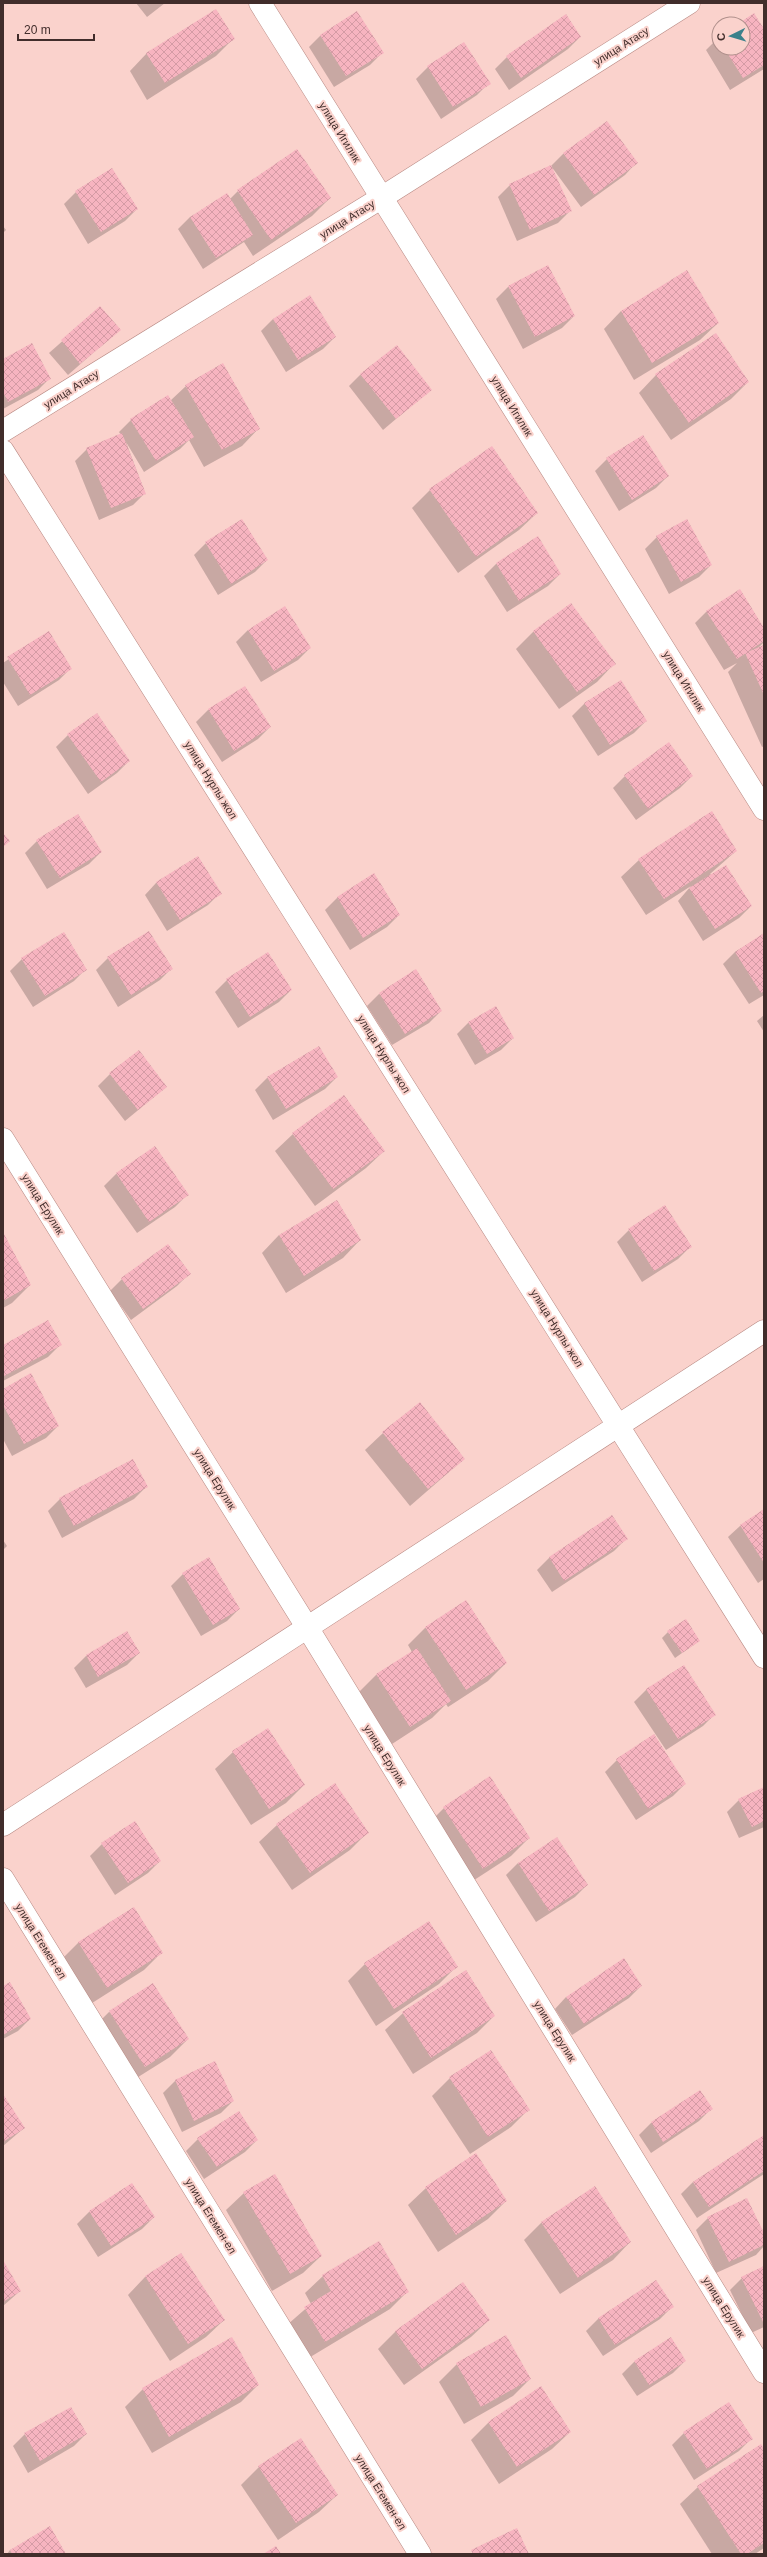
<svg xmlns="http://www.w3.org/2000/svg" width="767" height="2557" font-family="Helvetica,sans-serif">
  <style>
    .shadow { fill: #0003 }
    .building { fill: url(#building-cross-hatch) }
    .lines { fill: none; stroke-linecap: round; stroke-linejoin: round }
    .minor-casing { stroke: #b88983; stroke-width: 23 }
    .minor { stroke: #fff; stroke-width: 22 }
    .labels { text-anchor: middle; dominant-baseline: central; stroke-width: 4; stroke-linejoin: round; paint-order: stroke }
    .street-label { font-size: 11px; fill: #412d2b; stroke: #fad2cc }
  </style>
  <defs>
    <pattern id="building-cross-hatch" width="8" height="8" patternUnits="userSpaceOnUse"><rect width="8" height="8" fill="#f7b4c0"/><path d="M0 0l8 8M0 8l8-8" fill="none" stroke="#d59ba5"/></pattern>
  </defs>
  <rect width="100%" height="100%" fill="#fad2cc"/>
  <g class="shadow">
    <path d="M136 3H165L147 17Z"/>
    <path d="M754 15 764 31V69L730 90 706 50 719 37V48H743V24H740Z"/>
    <path d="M321 35 382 53 370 65 334 87 309 47Z"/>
    <path d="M580 37 568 49 509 90 495 69 507 57Z"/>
    <path d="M233 39 216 56 147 100 130 71 147 53Z"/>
    <path d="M428 67 489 83 477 95 441 119 416 79Z"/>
    <path d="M607 122 636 163 625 175 581 207 551 166 563 154Z"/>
    <path d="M510 185 570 211 558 223 517 241 498 197Z"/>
    <path d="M238 191 330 198 312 216 253 256 244 242 203 269 178 229 190 217 230 199Z"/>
    <path d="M76 192 137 209 125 221 88 244 64 204Z"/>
    <path d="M3 226 6 230 3 233Z"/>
    <path d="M548 266 574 316 562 328 523 349 496 299 508 287Z"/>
    <path d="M100 308 119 330 68 375 49 353Z"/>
    <path d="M621 311 718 323 700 340 634 380 604 329Z"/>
    <path d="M273 319 335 337 323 349 286 372 261 331Z"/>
    <path d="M3 360 50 378 38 390 3 409Z"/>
    <path d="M223 365 259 428 242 446 204 467 189 440 180 449 144 472 126 442 145 493 133 505 99 520 75 461 87 449 121 435 119 432 131 420 170 401 186 386Z"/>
    <path d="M361 374 430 390 383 430 349 386Z"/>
    <path d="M656 375 748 382 731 399 671 440 639 393Z"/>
    <path d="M643 436 668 476 656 488 619 511 595 471 607 459Z"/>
    <path d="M430 490 537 513 519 530 458 573 412 508Z"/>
    <path d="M657 537 711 565 699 577 669 594 645 549Z"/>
    <path d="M537 538 560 574 548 586 507 612 484 576 496 564Z"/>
    <path d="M206 543 267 560 255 572 218 595 194 555Z"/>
    <path d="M707 611 764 629V642L757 649 764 646V746L762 747 728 672 737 663 724 670 695 623Z"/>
    <path d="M248 630 310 648 298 660 261 682 236 642Z"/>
    <path d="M534 631 614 664 597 682 559 709 516 649Z"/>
    <path d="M49 632 71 668 59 680 18 706 3 682V663Z"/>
    <path d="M621 681 646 721 634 733 598 756 572 716 584 704Z"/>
    <path d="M245 687 270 727 258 739 222 762 196 722 208 710Z"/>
    <path d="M97 715 129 761 117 773 88 794 56 747 68 735Z"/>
    <path d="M625 776H692L680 788 636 820 613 788Z"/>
    <path d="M78 815 101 852 89 864 47 889 25 853 37 841Z"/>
    <path d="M736 851 710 874 751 906 739 918 703 941 678 901 691 886 646 915 621 877 639 860Z"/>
    <path d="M198 857 220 893 208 905 167 931 145 895 156 883Z"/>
    <path d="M374 875 399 915 387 927 350 950 325 910 337 898Z"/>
    <path d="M149 932 172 968 160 980 118 1007 96 970 108 958Z"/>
    <path d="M764 934V995L749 1004 723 964 735 952Z"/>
    <path d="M22 959 86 969 74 981 33 1007 10 971Z"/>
    <path d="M227 980 291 990 279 1002 238 1028 215 992Z"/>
    <path d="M379 994 441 1011 429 1023 392 1045 367 1006Z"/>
    <path d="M764 1015V1032L757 1021Z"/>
    <path d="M469 1022 513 1038 501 1050 475 1065 457 1034Z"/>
    <path d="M319 1047 337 1077 325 1089 273 1120 255 1090 267 1078Z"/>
    <path d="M110 1074 166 1087 125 1121 98 1086Z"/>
    <path d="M344 1096 384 1151 366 1168 315 1206 275 1151 293 1134Z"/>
    <path d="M155 1147 187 1195 175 1207 137 1233 104 1186 116 1174Z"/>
    <path d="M629 1230 690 1247 678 1259 642 1282 617 1242Z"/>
    <path d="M3 1235 30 1285 12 1303 3 1308Z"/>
    <path d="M279 1235 360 1240 343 1258 286 1293 262 1253Z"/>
    <path d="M189 1274 177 1286 131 1320 110 1291 122 1279Z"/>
    <path d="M48 1322 60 1345 48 1357 3 1381V1346Z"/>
    <path d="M3 1390 58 1426 46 1438 12 1456 3 1439Z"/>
    <path d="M383 1433 464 1459 410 1506 365 1450Z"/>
    <path d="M146 1487 134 1499 62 1538 48 1511 60 1499Z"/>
    <path d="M764 1510V1579L758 1583 728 1537 740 1526Z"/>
    <path d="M612 1517 626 1539 614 1551 552 1592 537 1570 549 1558Z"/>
    <path d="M3 1540 7 1546 3 1550Z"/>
    <path d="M183 1574 239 1609 227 1621 201 1636 171 1586Z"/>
    <path d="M466 1601 506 1663 488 1681 448 1707 446 1704 432 1718 392 1744 359 1692 376 1675 412 1652 408 1645 425 1628Z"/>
    <path d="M127 1632 139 1653 127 1665 86 1688 74 1668 86 1656Z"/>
    <path d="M668 1632 699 1641 675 1658 662 1638Z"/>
    <path d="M683 1666 715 1714 703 1726 666 1750 634 1702 646 1690Z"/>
    <path d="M653 1736 685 1784 673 1796 636 1820 605 1772 617 1760Z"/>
    <path d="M233 1752 304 1785 286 1803 251 1825 215 1769Z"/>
    <path d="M490 1778 529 1838 511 1856 465 1886 426 1826 444 1808Z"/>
    <path d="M764 1788V1827L739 1838 727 1812 739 1800Z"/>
    <path d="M277 1825 367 1833 350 1850 292 1890 259 1842Z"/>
    <path d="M102 1844 160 1861 148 1873 115 1895 90 1856Z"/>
    <path d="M518 1863 587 1885 575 1897 536 1922 506 1875Z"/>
    <path d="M133 1908 161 1953 144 1970 89 2005 61 1960 78 1943Z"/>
    <path d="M365 1964 457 1966 439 1984 376 2026 348 1981Z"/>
    <path d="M465 1971 494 2016 477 2033 413 2074 385 2030 403 2013Z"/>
    <path d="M641 1986 629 1998 572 2035 555 2009 566 1997Z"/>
    <path d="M3 1987 30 2019 18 2031 3 2039Z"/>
    <path d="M109 2012 188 2039 170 2057 127 2084 92 2029Z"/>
    <path d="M491 2052 528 2110 511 2127 470 2154 432 2096 450 2078Z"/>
    <path d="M214 2062 233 2101 221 2113 182 2132 163 2093 175 2081Z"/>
    <path d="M700 2091 711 2109 699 2121 651 2153 639 2135 651 2123Z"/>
    <path d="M3 2095 24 2128 3 2146Z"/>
    <path d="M764 2136V2174L697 2218 681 2194 693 2182Z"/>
    <path d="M198 2139 257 2140 245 2152 204 2179 186 2151Z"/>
    <path d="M132 2184 154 2217 142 2229 98 2257 77 2224 89 2212Z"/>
    <path d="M426 2188 506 2201 488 2219 438 2252 408 2205Z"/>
    <path d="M244 2193 321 2256 303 2273 272 2291 226 2210Z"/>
    <path d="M708 2218 764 2235V2246L756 2255 716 2273 696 2230Z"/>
    <path d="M542 2222 630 2242 613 2260 560 2294 524 2240Z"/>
    <path d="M181 2254 224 2320 206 2337 170 2361 128 2295 145 2277Z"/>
    <path d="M3 2262 20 2291 3 2306Z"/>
    <path d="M764 2267V2327L751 2333 730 2290 742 2278Z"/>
    <path d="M323 2276 407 2292 390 2309 307 2359 287 2325 311 2304 305 2293Z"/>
    <path d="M656 2281 672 2307 660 2319 603 2356 586 2331 598 2319Z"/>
    <path d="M489 2320 471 2337 404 2385 378 2349 396 2331Z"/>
    <path d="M670 2338 685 2361 673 2373 637 2396 622 2374 634 2362Z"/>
    <path d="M457 2364 530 2379 513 2396 464 2424 439 2382Z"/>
    <path d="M258 2385 241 2402 152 2453 125 2407 143 2389Z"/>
    <path d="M541 2388 570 2432 552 2449 499 2484 471 2440 488 2423Z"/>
    <path d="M684 2433 751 2439 739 2451 694 2480 672 2445Z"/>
    <path d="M25 2434H86L74 2446 28 2473 13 2446Z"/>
    <path d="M764 2451V2548L755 2554H712L680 2504 698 2487Z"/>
    <path d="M259 2467 337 2495 319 2512 278 2540 241 2485Z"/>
    <path d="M10 2550 65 2554H7Z"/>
  </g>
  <g class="building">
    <path d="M216 9 235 39 165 83 146 53Z"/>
    <path d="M357 11 384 53 346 76 320 35Z"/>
    <path d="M754 13 764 29V65L743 78 724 48H743V24H738Z"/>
    <path d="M566 14 581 37 521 78 506 56Z"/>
    <path d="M464 42 491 84 453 107 427 66Z"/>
    <path d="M607 121 638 163 594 195 563 153Z"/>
    <path d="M297 149 331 198 271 240 237 190Z"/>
    <path d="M551 165 572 211 530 230 509 184Z"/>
    <path d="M112 168 138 209 101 232 75 191Z"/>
    <path d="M227 193 253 235 216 258 190 217Z"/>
    <path d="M548 265 575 316 535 337 508 286Z"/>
    <path d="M687 270 719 323 652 363 621 311Z"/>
    <path d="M310 295 336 337 298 360 273 319Z"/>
    <path d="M100 306 121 330 80 364 61 340Z"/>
    <path d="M716 333 749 382 689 423 655 374Z"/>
    <path d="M32 343 51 379 8 402 3 392V359Z"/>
    <path d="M397 345 432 390 396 419 360 374Z"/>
    <path d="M223 363 260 429 222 450 185 385Z"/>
    <path d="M168 395 194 437 156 461 130 419Z"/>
    <path d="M122 433 146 494 111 508 86 448Z"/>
    <path d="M643 435 669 476 632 500 606 458Z"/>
    <path d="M492 446 538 513 476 557 429 489Z"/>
    <path d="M242 519 268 560 231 584 205 542Z"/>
    <path d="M687 519 712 565 681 582 656 536Z"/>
    <path d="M538 536 561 574 519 601 496 563Z"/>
    <path d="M740 589 764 628V641L737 659 706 611Z"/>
    <path d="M571 603 616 664 577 692 533 631Z"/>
    <path d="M285 606 311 648 274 671 248 630Z"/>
    <path d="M49 631 72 669 30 695 7 657Z"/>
    <path d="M764 645V695L745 653Z"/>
    <path d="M621 680 647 721 610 745 584 703Z"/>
    <path d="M245 686 271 727 234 751 208 709Z"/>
    <path d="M97 713 130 761 101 782 67 734Z"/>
    <path d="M669 742 693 776 648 809 624 775Z"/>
    <path d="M712 811 737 851 664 899 638 859Z"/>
    <path d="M78 814 102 852 60 878 36 840Z"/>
    <path d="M3 833 10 841 3 847Z"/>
    <path d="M198 856 222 894 180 920 156 882Z"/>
    <path d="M726 865 752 906 715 929 689 888Z"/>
    <path d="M374 873 400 915 363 938 337 897Z"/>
    <path d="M149 931 173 969 131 995 107 957Z"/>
    <path d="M64 932 87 970 45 996 21 958Z"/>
    <path d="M764 933V991L761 993 735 952Z"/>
    <path d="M268 952 292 990 250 1017 226 979Z"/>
    <path d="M416 969 442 1011 405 1034 379 993Z"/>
    <path d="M496 1006 514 1038 487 1054 468 1022Z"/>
    <path d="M319 1046 338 1077 286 1109 267 1077Z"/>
    <path d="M139 1050 167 1087 138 1110 109 1073Z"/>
    <path d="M344 1095 385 1151 333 1189 292 1133Z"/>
    <path d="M155 1146 189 1195 149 1222 116 1173Z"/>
    <path d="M337 1200 361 1240 304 1276 279 1235Z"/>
    <path d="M665 1205 692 1247 654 1271 628 1229Z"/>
    <path d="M3 1232 31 1285 3 1301Z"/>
    <path d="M168 1244 191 1274 143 1309 121 1278Z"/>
    <path d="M48 1320 62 1345 4 1376 3 1345Z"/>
    <path d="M31 1373 59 1426 24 1444 3 1405V1389Z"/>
    <path d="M420 1402 465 1459 428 1489 382 1432Z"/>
    <path d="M133 1459 148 1487 74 1526 59 1498Z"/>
    <path d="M764 1509V1563L740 1525Z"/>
    <path d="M612 1515 628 1539 564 1581 549 1557Z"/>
    <path d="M209 1557 240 1609 213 1625 182 1573Z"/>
    <path d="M466 1600 507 1663 466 1690 425 1627Z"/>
    <path d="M686 1619 700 1641 682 1653 667 1631Z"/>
    <path d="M127 1631 140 1653 98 1677 86 1655Z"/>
    <path d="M417 1648 451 1701 410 1727 376 1674Z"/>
    <path d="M684 1665 716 1715 678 1739 646 1689Z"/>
    <path d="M268 1728 305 1785 269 1809 232 1751Z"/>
    <path d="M654 1734 686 1784 648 1809 616 1759Z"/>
    <path d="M490 1776 530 1838 483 1869 443 1807Z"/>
    <path d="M335 1783 369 1833 310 1873 276 1824Z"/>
    <path d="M764 1787V1821L752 1827 738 1799Z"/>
    <path d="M135 1821 161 1861 128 1883 101 1843Z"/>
    <path d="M557 1837 588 1885 549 1911 518 1863Z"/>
    <path d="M134 1907 163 1953 107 1988 78 1942Z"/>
    <path d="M429 1921 458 1967 394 2009 364 1963Z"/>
    <path d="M624 1958 642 1986 584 2024 566 1997Z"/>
    <path d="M466 1970 495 2016 431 2058 402 2012Z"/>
    <path d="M10 1982 31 2019 3 2035V1986Z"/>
    <path d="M153 1983 189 2039 145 2067 109 2011Z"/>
    <path d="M491 2050 530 2110 488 2137 449 2077Z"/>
    <path d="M215 2061 234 2101 194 2121 175 2080Z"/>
    <path d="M700 2090 713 2109 663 2142 651 2122Z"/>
    <path d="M3 2094 25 2128 3 2142Z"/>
    <path d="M239 2111 258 2140 217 2167 197 2138Z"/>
    <path d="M764 2135V2171L709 2207 693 2182Z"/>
    <path d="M476 2153 507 2201 456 2235 425 2187Z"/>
    <path d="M275 2174 322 2256 290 2274 243 2192Z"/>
    <path d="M132 2183 155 2217 111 2246 89 2211Z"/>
    <path d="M595 2186 631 2242 578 2278 541 2222Z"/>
    <path d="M747 2198 764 2233V2245L729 2262 707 2217Z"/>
    <path d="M379 2241 409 2292 325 2342 304 2307 331 2291 322 2275Z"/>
    <path d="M181 2253 225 2320 188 2344 145 2276Z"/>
    <path d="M3 2260 21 2291 3 2302Z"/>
    <path d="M764 2266V2324L741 2277Z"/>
    <path d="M656 2280 674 2307 615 2345 598 2318Z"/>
    <path d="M463 2282 490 2320 422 2369 395 2331Z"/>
    <path d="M506 2335 531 2379 481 2407 456 2363Z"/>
    <path d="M232 2337 259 2385 169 2437 142 2388Z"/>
    <path d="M671 2337 686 2361 649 2385 634 2361Z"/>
    <path d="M541 2386 571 2432 517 2467 488 2422Z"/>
    <path d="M729 2402 753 2439 707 2469 683 2432Z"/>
    <path d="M71 2407 87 2434 40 2461 24 2433Z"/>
    <path d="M301 2438 338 2495 296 2523 258 2466Z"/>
    <path d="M761 2444 764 2449V2543L747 2554H741L697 2486Z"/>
    <path d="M50 2526 66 2554H12L10 2550Z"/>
    <path d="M517 2528 529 2554H473L471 2550Z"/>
    <path d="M276 2546 281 2554H263Z"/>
  </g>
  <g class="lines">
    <g class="minor-casing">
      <g id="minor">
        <path d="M260 3 764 809"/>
        <path d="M3 431 381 198 689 3"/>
        <path d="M3 451 764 1657"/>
        <path d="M3 1139 307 1627 764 2372"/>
        <path d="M3 1825 764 1331"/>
        <path d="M3 1879 420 2554"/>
      </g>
    </g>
    <use href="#minor" class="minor"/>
  </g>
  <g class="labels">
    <g class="street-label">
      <text transform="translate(621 46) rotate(-32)">улица Атасу</text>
      <text transform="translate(340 132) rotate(58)">улица Игилик</text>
      <text transform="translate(347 219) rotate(-32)">улица Атасу</text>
      <text transform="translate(71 389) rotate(-32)">улица Атасу</text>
      <text transform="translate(512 406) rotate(58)">улица Игилик</text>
      <text transform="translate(684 681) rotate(58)">улица Игилик</text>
      <text transform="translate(211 780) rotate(58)">улица Нурлы жол</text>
      <text transform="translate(384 1054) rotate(58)">улица Нурлы жол</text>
      <text transform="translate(43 1204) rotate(58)">улица Ерулик</text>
      <text transform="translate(557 1328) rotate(58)">улица Нурлы жол</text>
      <text transform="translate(215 1479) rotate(58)">улица Ерулик</text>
      <text transform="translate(385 1755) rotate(58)">улица Ерулик</text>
      <text transform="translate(41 1941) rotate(58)">улица Егемен-ел</text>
      <text transform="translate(555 2031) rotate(58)">улица Ерулик</text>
      <text transform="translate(211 2216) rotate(58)">улица Егемен-ел</text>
      <text transform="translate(724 2307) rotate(58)">улица Ерулик</text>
      <text transform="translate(381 2492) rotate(58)">улица Егемен-ел</text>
    </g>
  </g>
  <rect width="767" height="2557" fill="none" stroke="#412d2b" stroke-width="8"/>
  <g transform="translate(731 36) rotate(265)"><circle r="19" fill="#fad2cc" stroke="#b0908c"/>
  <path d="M0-3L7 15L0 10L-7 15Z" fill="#3a818b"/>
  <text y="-6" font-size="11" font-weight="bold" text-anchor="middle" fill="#412d2b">С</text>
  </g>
  <path d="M18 34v6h76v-6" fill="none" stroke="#412d2b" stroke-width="2"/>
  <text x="24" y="34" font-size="12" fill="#412d2b" stroke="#fad2cc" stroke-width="3" paint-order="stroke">20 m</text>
</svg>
